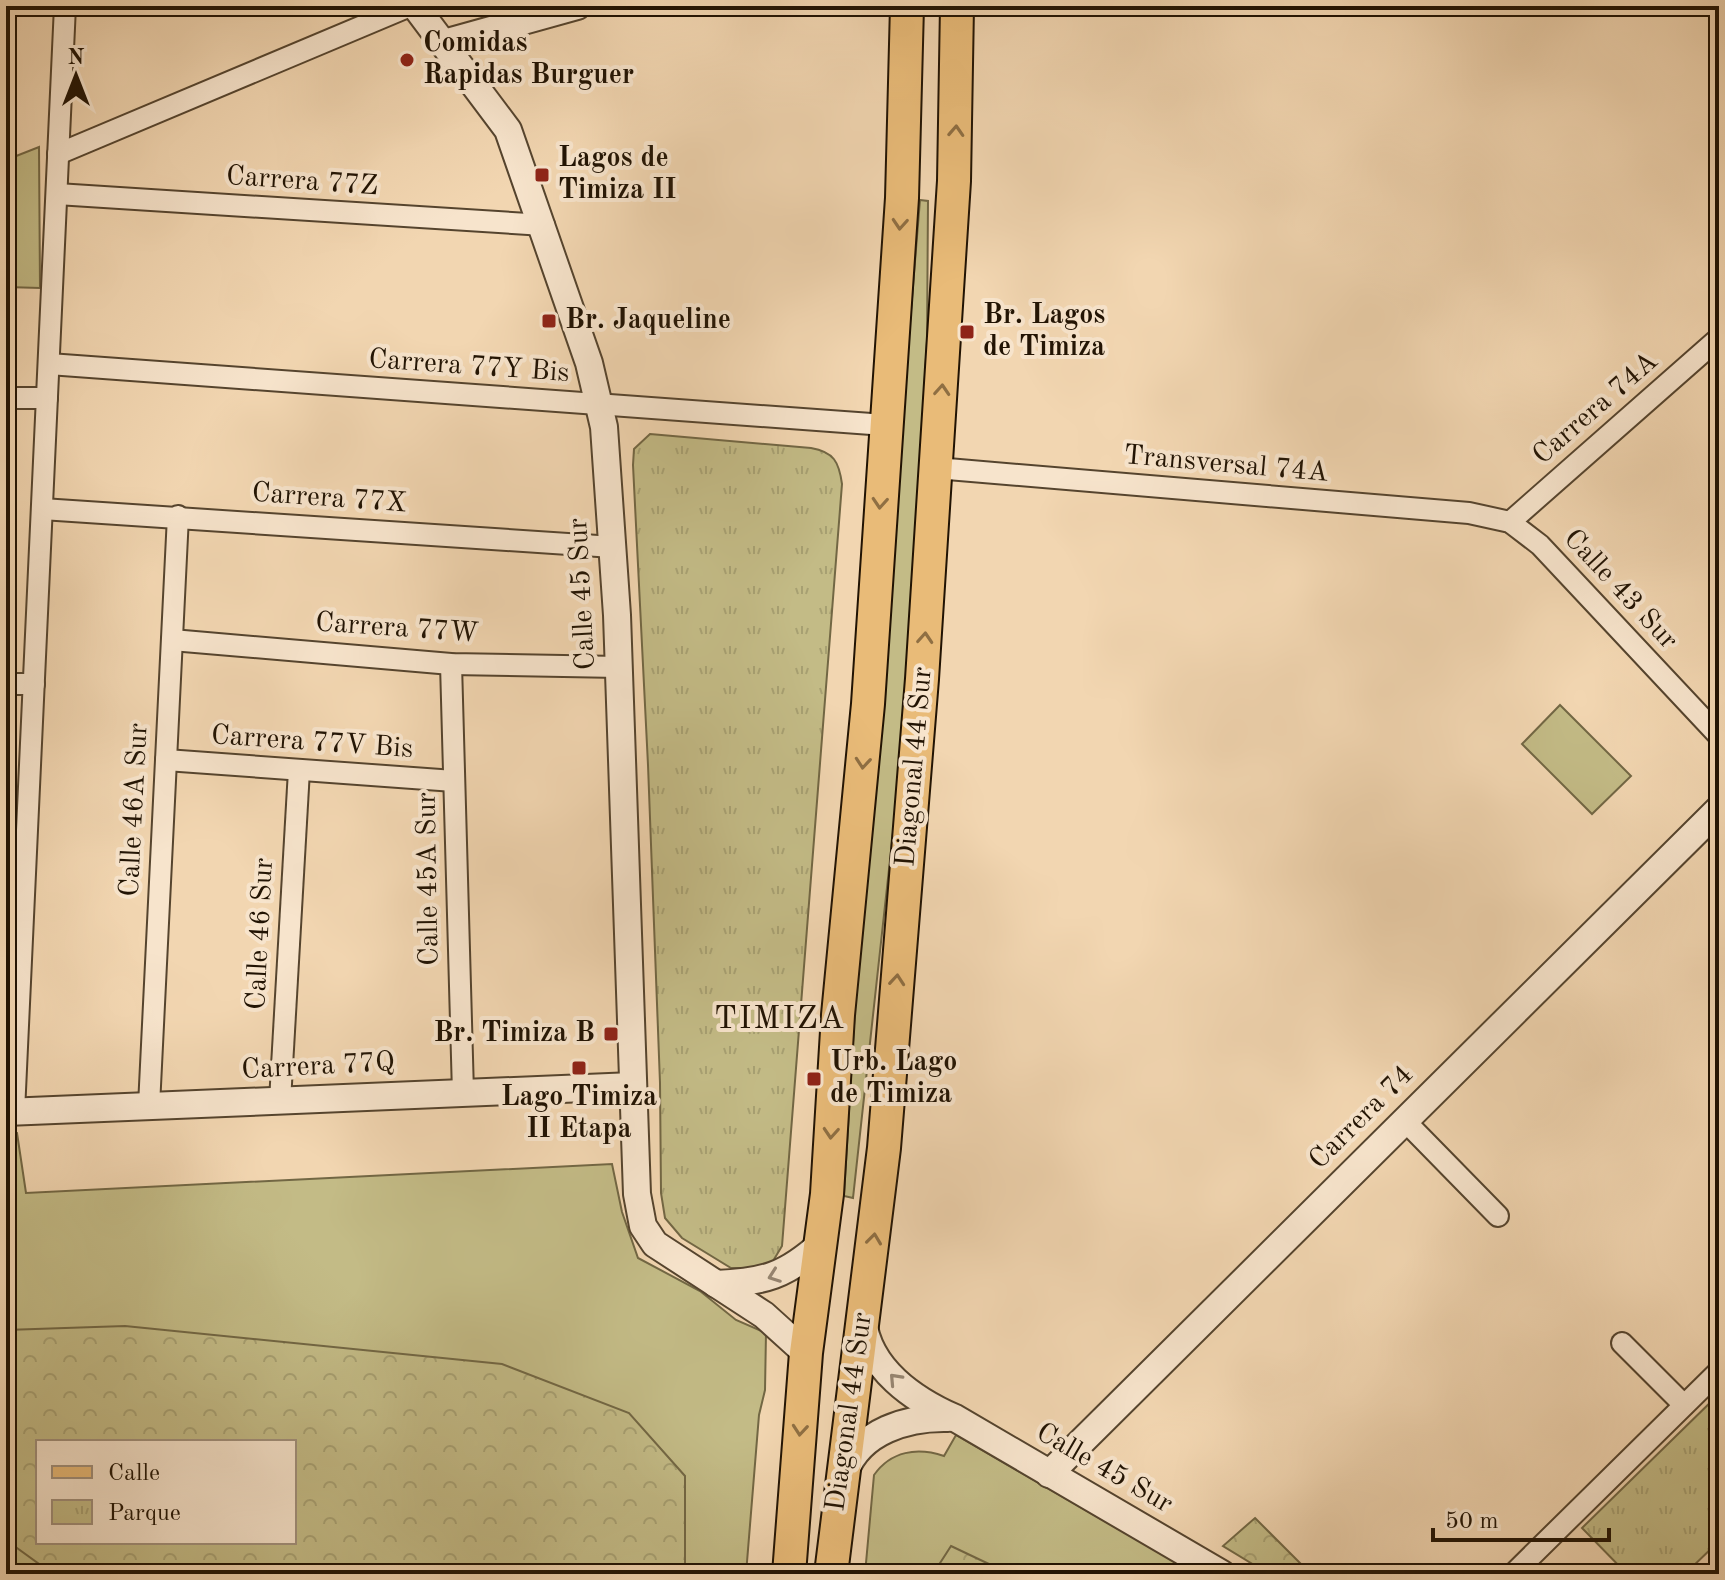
<svg xmlns="http://www.w3.org/2000/svg" width="1725" height="1580" font-family="'Old Standard TT',serif">
  <style>
    .green { fill: #c3bb86; stroke: #726744; stroke-width: 2; fill-rule: evenodd }
    .forest { fill: url(#forest-crowns); stroke: #726744; stroke-width: 2; fill-rule: evenodd }
    .park { fill: url(#park-tufts); stroke: #726744; stroke-width: 2 }
    .lines { fill: none; stroke-linecap: round; stroke-linejoin: round }
    .minor-casing { stroke: #55442e; stroke-width: 24 }
    .tertiary-casing { stroke: #55442e; stroke-width: 30 }
    .primary-casing { stroke: #211303; stroke-width: 36 }
    .minor { stroke: #f7e4cc; stroke-width: 20 }
    .tertiary { stroke: #f7e4cc; stroke-width: 26 }
    .primary { stroke: #e9bb78; stroke-width: 32 }
    .oneway { stroke: #8f6f43 }
    .oneway2 { stroke: #978672 }
    .poi-dot { fill: #8f2418; stroke: #f7e4cc; stroke-width: 3 }
    .labels { text-anchor: middle; dominant-baseline: central; stroke-width: 8; stroke-linejoin: round; paint-order: stroke }
    .poi-label { font-size: 28px; font-weight: bold; fill: #211303; stroke: #f7e4cc; text-anchor: start }
    .street-label { font-size: 28px; fill: #211303; stroke: #f7e4cc }
    .quarter-label { font-size: 32px; letter-spacing: 2px; fill: #211303; stroke: #f7e4cc }
  </style>
  <defs>
    <pattern id="forest-crowns" width="20" height="18" patternUnits="userSpaceOnUse" patternTransform="scale(2)"><rect width="20" height="18" fill="#c3bb86"/><path d="M2 6a3 3 0 1 1 6 0M12 15a3 3 0 1 1 6 0" fill="none" stroke="#a7a072"/></pattern>
    <pattern id="park-tufts" width="24" height="20" patternUnits="userSpaceOnUse" patternTransform="scale(2)"><rect width="24" height="20" fill="#c3bb86"/><path d="M3 7l-1-3M5 7V3M7 7l1-3M15 17l-1-3M17 17v-4M19 17l1-3" fill="none" stroke="#a7a072"/></pattern>
  </defs>
  <rect width="100%" height="100%" fill="#f2d6b1"/>
  <filter id="stains"><feTurbulence type="fractalNoise" baseFrequency=".0025" numOctaves="4"/><feColorMatrix values="0 0 0 0 .2 0 0 0 0 .09 0 0 0 0 .02 0 0 0 .5 -.17"/></filter>
  <radialGradient id="worn" r=".72"><stop offset=".6" stop-color="#630" stop-opacity="0"/><stop offset="1" stop-color="#630" stop-opacity=".3"/></radialGradient>
  <g class="green">
    <path d="M39 147 40 288 6 287V160Z"/>
    <path d="M920 200 928 201 927 341 905 723 853 1198 844 1196 857 974Z"/>
    <path d="M1560 705 1631 776 1592 814 1522 744Z"/>
    <path d="M17 1133 26 1193 612 1164 622 1212 638 1258 700 1291 736 1320 766 1333 765 1390 759 1415 746 1574H6V1134ZM38 1442H294V1542H38Z"/>
    <path d="M956 1435 1196 1574H865L874 1475C891 1451 917 1447 944 1456Z"/>
  </g>
  <g class="forest">
    <path d="M125 1326 502 1364 629 1413 685 1476V1574H44L39 1564 6 1540V1330ZM38 1442H294V1542H38Z"/>
    <path d="M1255 1518 1311 1574H1269L1223 1546Z"/>
    <path d="M951 1546 1010 1574H933Z"/>
  </g>
  <g class="park">
    <path d="M650 434 811 448C834 452 839 462 842 484L782 1246 773 1261 760 1268H731L682 1238 665 1218 661 1193 660 1083 648 765 633 465 634 449Z"/>
    <path d="M1719 1394V1541L1685 1574H1627L1582 1528Z"/>
  </g>
  <g class="lines">
    <g class="minor-casing">
      <g id="minor">
        <path d="M58 154 410 6"/>
        <path d="M57 194 544 225"/>
        <path d="M49 364 885 425"/>
        <path d="M6 398H47"/>
        <path d="M936 468 1469 513 1510 522 1540 545 1719 736"/>
        <path d="M42 509 613 547"/>
        <path d="M1510 522 1719 338"/>
        <path d="M172 640 451 664 619 667"/>
        <path d="M451 664 463 1093"/>
        <path d="M6 684H34"/>
        <path d="M166 760 454 781"/>
        <path d="M280 1101 299 770"/>
        <path d="M149 1106 178 516"/>
        <path d="M14 1112 65 6"/>
        <path d="M1405 1121 1498 1216"/>
        <path d="M1622 1343 1684 1405"/>
        <path d="M1513 1574 1719 1371"/>
      </g>
    </g>
    <g class="tertiary-casing">
      <g id="tertiary">
        <path d="M415 6 508 130 589 363 604 427 617 615 637 1194 643 1226 655 1244 764 1315 806 1353"/>
        <path d="M444 43 577 6"/>
        <path d="M6 1112 633 1086"/>
        <path d="M716 1284C764 1282 786 1276 822 1243"/>
        <path d="M863 1320C868 1369 914 1400 955 1418L1222 1574"/>
        <path d="M845 1472C860 1431 908 1417 948 1418"/>
        <path d="M1049 1474 1719 809"/>
      </g>
    </g>
    <g class="primary-casing">
      <g id="primary">
        <path d="M789 1574 806 1353 827 1194 838 1015 868 704 902 198 907 6"/>
        <path d="M831 1574 884 1148 922 679 954 181 957 6"/>
      </g>
    </g>
    <use href="#minor" class="minor"/>
    <use href="#tertiary" class="tertiary"/>
    <use href="#primary" class="primary"/>
  </g>
  <defs><path id="oneway-chevron" d="M-2-3.5L2.5 0L-2 3.5" fill="none" stroke-width="1.6" stroke-linecap="round" stroke-linejoin="round" transform="scale(2)"/></defs>
  <g class="oneway">
    <use href="#oneway-chevron" transform="translate(956 131) rotate(-87)"/>
    <use href="#oneway-chevron" transform="translate(900 224) rotate(94)"/>
    <use href="#oneway-chevron" transform="translate(942 390) rotate(-86)"/>
    <use href="#oneway-chevron" transform="translate(880 503) rotate(94)"/>
    <use href="#oneway-chevron" transform="translate(925 638) rotate(-86)"/>
    <use href="#oneway-chevron" transform="translate(863 763) rotate(95)"/>
    <use href="#oneway-chevron" transform="translate(897 980) rotate(-85)"/>
    <use href="#oneway-chevron" transform="translate(831 1133) rotate(94)"/>
    <use href="#oneway-chevron" transform="translate(874 1239) rotate(-83)"/>
    <use href="#oneway-chevron" transform="translate(800 1430) rotate(95)"/>
  </g>
  <g class="oneway2">
    <use href="#oneway-chevron" transform="translate(774 1276) rotate(160)"/>
    <use href="#oneway-chevron" transform="translate(895 1379) rotate(-133)"/>
  </g>
  <g class="poi-dot">
    <circle cx="407" cy="60" r="8"/>
    <rect x="534" y="167" width="16" height="16" rx="4"/>
    <rect x="541" y="313" width="16" height="16" rx="4"/>
    <rect x="959" y="324" width="16" height="16" rx="4"/>
    <rect x="603" y="1026" width="16" height="16" rx="4"/>
    <rect x="571" y="1060" width="16" height="16" rx="4"/>
    <rect x="806" y="1071" width="16" height="16" rx="4"/>
  </g>
  <g class="labels">
    <g class="poi-label">
      <text x="423" y="44">Comidas<tspan x="423" dy="32">Rapidas Burguer</tspan></text>
      <text x="558" y="159">Lagos de<tspan x="558" dy="32">Timiza II</tspan></text>
      <text x="983" y="316">Br. Lagos<tspan x="983" dy="32">de Timiza</tspan></text>
      <text x="565" y="321">Br. Jaqueline</text>
      <text x="595" y="1034" text-anchor="end">Br. Timiza B</text>
      <text x="830" y="1063">Urb. Lago<tspan x="830" dy="32">de Timiza</tspan></text>
      <text x="579" y="1098" text-anchor="middle">Lago Timiza<tspan x="579" dy="32">II Etapa</tspan></text>
    </g>
    <g class="street-label">
      <text transform="translate(302 182) rotate(4)">Carrera 77Z</text>
      <text transform="translate(469 367) rotate(4)">Carrera 77Y Bis</text>
      <text transform="translate(1596 409) rotate(-41)">Carrera 74A</text>
      <text transform="translate(1226 465) rotate(5)">Transversal 74A</text>
      <text transform="translate(329 499) rotate(4)">Carrera 77X</text>
      <text transform="translate(1620 590) rotate(47)">Calle 43 Sur</text>
      <text transform="translate(583 594) rotate(-93)">Calle 45 Sur</text>
      <text transform="translate(397 629) rotate(4)">Carrera 77W</text>
      <text transform="translate(312 743) rotate(4)">Carrera 77V Bis</text>
      <text transform="translate(915 767) rotate(-85)">Diagonal 44 Sur</text>
      <text transform="translate(135 810) rotate(-87)">Calle 46A Sur</text>
      <text transform="translate(429 879) rotate(-91)">Calle 45A Sur</text>
      <text transform="translate(261 934) rotate(-87)">Calle 46 Sur</text>
      <text transform="translate(318 1067) rotate(-3)">Carrera 77Q</text>
      <text transform="translate(1362 1118) rotate(-45)">Carrera 74</text>
      <text transform="translate(850 1412) rotate(-82)">Diagonal 44 Sur</text>
      <text transform="translate(1104 1469) rotate(30)">Calle 45 Sur</text>
    </g>
    <g class="quarter-label">
      <text x="780" y="1020">TIMIZA</text>
    </g>
  </g>
  <rect width="1725" height="1580" fill="none" stroke="#f2d6b1" stroke-width="32"/>
  <rect x="8" y="8" width="1709" height="1564" fill="none" stroke="#211303" stroke-width="4"/>
  <rect x="16" y="16" width="1693" height="1548" fill="none" stroke="#211303" stroke-width="2"/>
  <rect x="36" y="1440" width="260" height="104" fill="#f7e4cc" stroke="#a1907c" stroke-width="2"/>
  <rect x="52" y="1466" width="40" height="12" fill="#e9bb78" stroke="#a1907c" stroke-width="2"/>
  <text x="108" y="1480" font-size="24" fill="#211303">Calle</text>
  <rect x="52" y="1500" width="40" height="24" fill="url(#park-tufts)" stroke="#a1907c" stroke-width="2"/>
  <text x="108" y="1520" font-size="24" fill="#211303">Parque</text>
  <g transform="translate(76 76)" stroke="#f7e4cc" stroke-width="6" paint-order="stroke">
  <path d="M0-6L14 30L0 20L-14 30Z" fill="#211303"/>
  <text y="-12" font-size="22" font-weight="bold" text-anchor="middle" fill="#211303">N</text>
  </g>
  <path d="M1433 1528v12h176v-12" fill="none" stroke="#211303" stroke-width="4"/>
  <text x="1445" y="1528" font-size="24" fill="#211303" stroke="#f7e4cc" stroke-width="6" paint-order="stroke">50 m</text>
  <rect width="100%" height="100%" filter="url(#stains)"/>
  <rect width="100%" height="100%" fill="url(#worn)"/>
</svg>
